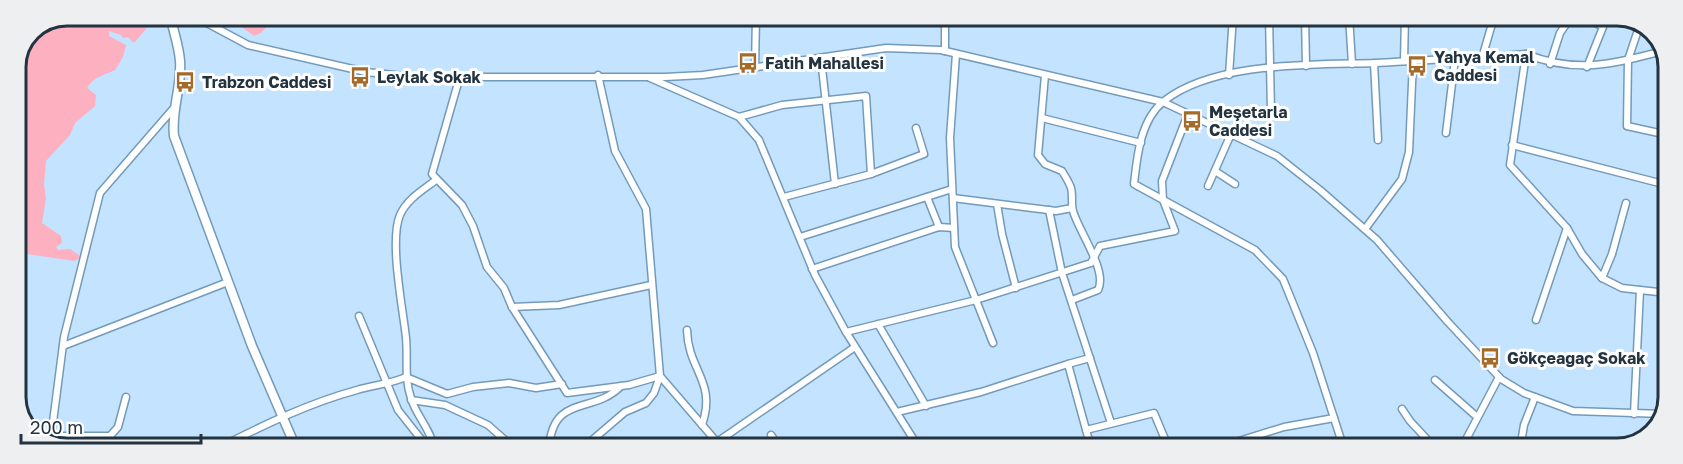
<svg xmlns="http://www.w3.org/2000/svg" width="1683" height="464" font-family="'Golos Text',sans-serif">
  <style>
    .green { fill: #fdb0c0 }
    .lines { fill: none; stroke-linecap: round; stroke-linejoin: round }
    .street-casing { stroke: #749aba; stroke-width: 9 }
    .secondary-casing { stroke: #749aba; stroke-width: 11 }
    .street { stroke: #fff; stroke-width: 6 }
    .secondary { stroke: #fff; stroke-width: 8 }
    .labels { text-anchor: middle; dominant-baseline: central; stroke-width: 6; stroke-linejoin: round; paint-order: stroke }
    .poi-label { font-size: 16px; font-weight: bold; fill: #233340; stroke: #fff; text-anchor: start }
    .rim { fill: none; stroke: #233340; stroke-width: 3 }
  </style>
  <rect width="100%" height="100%" fill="#c3e3ff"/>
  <g class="green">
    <path d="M67 15H146L151 23 134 43 128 37 123 38 121 35 109 31V36L126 45 123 57 115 70C105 75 94 76 87 88L96 95 95 106 75 123 70 135 46 161 44 184 46 198 42 223 61 236 62 243 56 247 58 250 70 249 79 255V258L75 261 27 254 21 256 15 266V66L30 30Z"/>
    <path d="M212 15H302L289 24 270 23 261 33 254 36 242 27 225 20 222 22Z"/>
  </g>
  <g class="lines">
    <g class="street-casing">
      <g id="street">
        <path d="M192 15 248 45 366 72 413 77H665L703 75 886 48 941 50 1163 102 1277 156 1320 190 1377 240 1447 321 1501 379 1524 393 1573 411 1664 414"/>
        <path d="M945 16V51"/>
        <path d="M1221 16 1232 18"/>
        <path d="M1269 16 1271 112"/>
        <path d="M1305 16 1306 66"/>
        <path d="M1349 16 1352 64"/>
        <path d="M1585 17 1603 27 1587 67"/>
        <path d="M1640 24 1628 60 1627 126 1668 135"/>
        <path d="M956 54 950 138 955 247 993 343"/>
        <path d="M1526 54 1510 165 1567 228 1582 254 1602 278 1622 288 1667 293"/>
        <path d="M1482 58 1494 17"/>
        <path d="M821 59 835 184"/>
        <path d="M1404 61 1405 16"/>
        <path d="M1374 63 1378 140"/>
        <path d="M1550 64 1560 33 1571 17"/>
        <path d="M755 68 756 16"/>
        <path d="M1045 75 1038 155 1045 164 1062 171C1065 176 1069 182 1071 188 1073 195 1071 204 1073 211 1079 232 1108 271 1098 290L1072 300"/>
        <path d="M1229 75 1233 16"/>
        <path d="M460 76 432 174 462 205 473 226 487 267 504 288 512 307 567 393 629 385 660 376"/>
        <path d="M650 78 739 117 759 140 815 275 846 332 919 448"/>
        <path d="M739 117 782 105 866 96 871 174"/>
        <path d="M1042 118 1141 143"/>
        <path d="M1446 133 1455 59"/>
        <path d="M1512 145 1667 185"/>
        <path d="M1215 171 1235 184"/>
        <path d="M1208 186 1231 134"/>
        <path d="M784 197 871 174 924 154 916 128"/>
        <path d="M927 197 939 227"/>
        <path d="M953 198 1056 211 1072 208"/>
        <path d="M997 204 1002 234 1016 288"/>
        <path d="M1049 210 1062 273 1111 423"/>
        <path d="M1365 229 1402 179 1409 152 1413 61"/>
        <path d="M800 237 952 189"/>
        <path d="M812 269 939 227 954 228"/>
        <path d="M1602 278 1612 254 1626 203"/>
        <path d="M512 307 559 305 651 285"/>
        <path d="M359 316 398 410 428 448"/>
        <path d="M1536 320 1567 228"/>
        <path d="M878 324 926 406"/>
        <path d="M687 330C688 371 717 381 702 425"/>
        <path d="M846 332 976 300 1091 263 1100 246 1175 231 1163 200 1162 181 1188 114"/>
        <path d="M63 346 228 282"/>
        <path d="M1068 364 1090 358"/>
        <path d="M660 376 722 448"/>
        <path d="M1435 380 1476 416"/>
        <path d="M411 400 445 405 488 425 514 448"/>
        <path d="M1402 409 1410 421 1436 449"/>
        <path d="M897 412 981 392 1068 364 1091 448"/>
        <path d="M1634 414 1640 290"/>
        <path d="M1086 430 1154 413 1169 449"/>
        <path d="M771 435 780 448"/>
        <path d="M51 436H110L118 427 126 397"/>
        <path d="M717 442 855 347"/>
        <path d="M50 445 64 337 100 193 173 109"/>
        <path d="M220 447C264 425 309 403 357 390 374 385 390 384 406 377L447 394 473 387 509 383 536 388 562 384"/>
        <path d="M434 448C431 429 416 416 411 398 404 378 408 359 406 338 403 309 389 241 400 215 407 199 423 190 436 180"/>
        <path d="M549 448C553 393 593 415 621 386"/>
        <path d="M583 448 625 412 646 403 654 393 660 376 646 209 615 151 598 75"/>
        <path d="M1213 449 1284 427 1334 418"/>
        <path d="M1344 449 1313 353 1283 279 1255 250 1134 184C1137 157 1140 120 1164 101 1215 61 1314 65 1376 63 1426 60 1476 58 1526 54 1576 74 1613 64 1663 51"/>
        <path d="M1461 449 1499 377"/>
        <path d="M1520 449 1524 425 1535 397"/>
      </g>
    </g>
    <g class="secondary-casing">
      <path id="secondary" d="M170 15C173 30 179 46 180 61 182 88 171 109 174 136L252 346 296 448"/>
    </g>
    <use href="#street" class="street"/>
    <use href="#secondary" class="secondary"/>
  </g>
  <defs>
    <g id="bus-bare" transform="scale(1.62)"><path d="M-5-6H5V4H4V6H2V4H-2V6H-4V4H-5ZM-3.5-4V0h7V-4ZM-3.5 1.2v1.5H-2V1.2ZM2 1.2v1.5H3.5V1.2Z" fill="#a46a29" stroke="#fff" stroke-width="2.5" paint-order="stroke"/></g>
  </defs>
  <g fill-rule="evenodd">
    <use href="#bus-bare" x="748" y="63"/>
    <use href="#bus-bare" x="1417" y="66"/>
    <use href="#bus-bare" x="360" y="77"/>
    <use href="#bus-bare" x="185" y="82"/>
    <use href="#bus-bare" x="1192" y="121"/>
    <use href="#bus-bare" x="1490" y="358"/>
  </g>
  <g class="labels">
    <g class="poi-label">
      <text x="1434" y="57">Yahya Kemal<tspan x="1434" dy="18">Caddesi</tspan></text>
      <text x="765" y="63">Fatih Mahallesi</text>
      <text x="377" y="77">Leylak Sokak</text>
      <text x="202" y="82">Trabzon Caddesi</text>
      <text x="1209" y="112">Meşetarla<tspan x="1209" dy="18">Caddesi</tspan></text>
      <text x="1507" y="358">Gökçeağaç Sokak</text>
    </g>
  </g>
  <path d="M0 0H1683V464H0ZM67 26H1617A41 41 0 0 1 1658 67V397A41 41 0 0 1 1617 438H67A41 41 0 0 1 26 397V67A41 41 0 0 1 67 26Z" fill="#edeff0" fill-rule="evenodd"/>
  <path class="rim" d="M67 26H1617A41 41 0 0 1 1658 67V397A41 41 0 0 1 1617 438H67A41 41 0 0 1 26 397V67A41 41 0 0 1 67 26Z"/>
  <path d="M21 434v9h180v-9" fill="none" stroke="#233340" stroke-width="3"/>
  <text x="30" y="434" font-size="18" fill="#233340" stroke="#ffffff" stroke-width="4.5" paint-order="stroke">200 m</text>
</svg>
